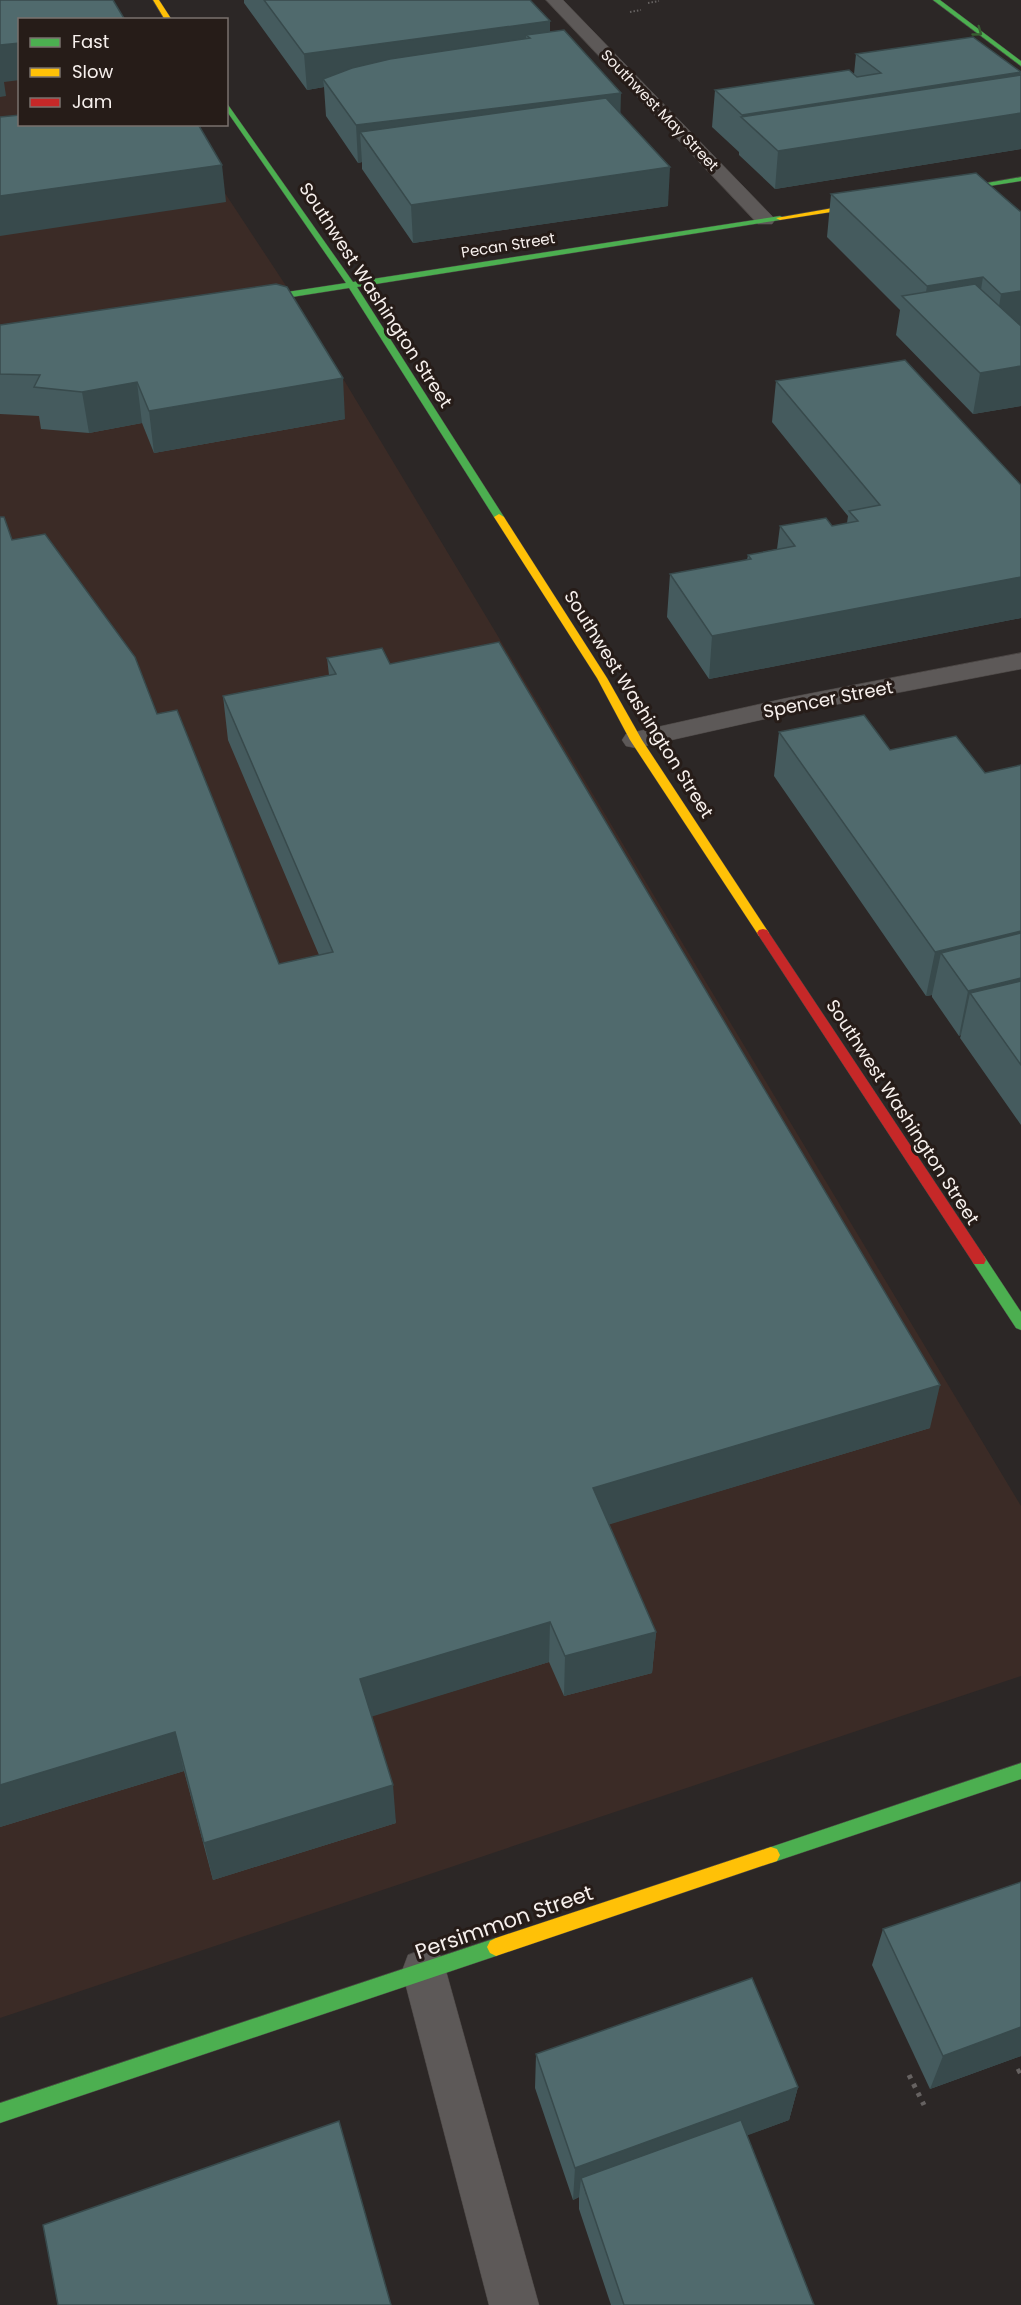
<svg xmlns="http://www.w3.org/2000/svg" width="1021" height="2305" font-family="Poppins,sans-serif">
  <style>
    .built { fill: #3b2b26 }
    .lines { fill: none; stroke-linecap: round; stroke-linejoin: round }
    .lane-casing { stroke: #4a4543; stroke-width: 1 }
    .street-casing { stroke: #4a4543; stroke-width: 1 }
    .fast-casing { stroke: #4a4543; stroke-width: 1 }
    .slow-casing { stroke: #4a4543; stroke-width: 1 }
    .jam-casing { stroke: #4a4543; stroke-width: 1 }
    .path-far1 { stroke: #666261; stroke-width: 2; stroke-dasharray: 1.5 2; stroke-linecap: butt }
    .path { stroke: #666261; stroke-width: 5; stroke-dasharray: 4 6; stroke-linecap: butt }
    .lane { fill: #5d5958; fill-rule: evenodd }
    .street { fill: #5d5958; fill-rule: evenodd }
    .fast { fill: #4caf50; fill-rule: evenodd }
    .slow { fill: #ffc107; fill-rule: evenodd }
    .jam { fill: #c62828; fill-rule: evenodd }
    .wall { fill: #455b5e }
    .shaded-wall { fill: #384a4c }
    .building { fill: #506a6d; stroke: #384a4c; stroke-width: 1.5 }
    .oneway { stroke: #375e31 }
    .labels { text-anchor: middle; dominant-baseline: central; stroke-width: 6; stroke-linejoin: round; paint-order: stroke }
    .far-street-label { font-size: 15px; fill: #f7f0ed; stroke: #261c18 }
    .street-label { font-size: 18px; fill: #f7f0ed; stroke: #261c18 }
    .near-street-label { font-size: 21px; fill: #f7f0ed; stroke: #261c18 }
  </style>
  <rect width="100%" height="100%" fill="#2c2726"/>
  <path class="built" d="M19 28 20 124 180 125 300 307 1021 1506V1676L0 2018V31Z"/>
  <g class="lines">
    <g class="lane-casing">
      <g id="lane">
        <path d="M546 0H563L772 216 775 220 772 224H758Z"/>
        <path d="M424 1949 440 1955 446 1971 539 2305H489L402 1971 408 1955Z"/>
      </g>
    </g>
    <g class="street-casing">
      <path id="street" d="M1021 653V669L787 714 636 748 626 746 622 740 626 734 787 698Z"/>
    </g>
    <g class="fast-casing">
      <g id="fast">
        <path d="M933 0H940L1021 61V66Z"/>
        <path d="M226 102 353 282 780 216 784 218 780 220 357 287 504 517 499 520 494 517 349 288 248 304 244 301 248 298 346 283 226 110Z"/>
        <path d="M1021 177V181L945 193 941 191Z"/>
        <path d="M979 1255 984 1256 1021 1312V1330L1016 1328 974 1264 972 1260 974 1256Z"/>
        <path d="M1021 1763V1779L771 1863 765 1861 762 1855 765 1849 771 1847Z"/>
        <path d="M496 1938 502 1941 505 1947 502 1953 496 1956 0 2123V2103Z"/>
      </g>
    </g>
    <g class="slow-casing">
      <g id="slow">
        <path d="M153 0H159L172 20H165Z"/>
        <path d="M873 201 877 203 876 205 780 220 776 218Z"/>
        <path d="M499 514 504 517 607 678 642 740 767 930 769 933 767 936H759L630 740 597 678 494 517Z"/>
        <path d="M771 1847 777 1849 780 1855 777 1861 771 1863 496 1956 490 1953 487 1947 490 1941 496 1938Z"/>
      </g>
    </g>
    <g class="jam-casing">
      <path id="jam" d="M763 929 767 930 984 1256 986 1260 984 1264H974L759 936 757 933 759 930Z"/>
    </g>
    <g class="path-far1">
      <path d="M648 3 659 1"/>
      <path d="M630 12 641 10"/>
    </g>
    <g class="path">
      <path d="M1017 2072 1021 2070"/>
      <path d="M909 2075 924 2105"/>
    </g>
    <use href="#lane" class="lane"/>
    <use href="#street" class="street"/>
    <use href="#fast" class="fast"/>
    <use href="#slow" class="slow"/>
    <use href="#jam" class="jam"/>
  </g>
  <g class="wall">
    <path d="M244 0H530L550 21V32L620 114 668 206 413 243 362 169V162L358 163 326 116 324 87 307 90 244 3Z"/>
    <path d="M856 54 1021 71V149L775 189 739 155V152L712 127 715 90 854 74Z"/>
    <path d="M831 194 1021 212V406L973 414 896 335 900 310 827 237Z"/>
    <path d="M0 325 345 419 154 453 142 423 89 433 41 429 39 416 0 414Z"/>
    <path d="M776 381 1021 485V618L709 679 667 617 670 574 747 560 748 555 777 549 780 526H832L847 523 848 516 772 422Z"/>
    <path d="M0 517 12 540 157 714 279 964 319 955 228 740 223 696 329 675 327 658 390 664 930 1428 609 1524 656 1632 652 1673 564 1696 549 1662 371 1716 396 1823 213 1880 184 1771 0 1827Z"/>
    <path d="M779 732 890 750 985 773 1021 765V1125L960 1038 961 1035 959 1036 932 997V995L926 996 774 776Z"/>
    <path d="M1021 1882V2056L930 2089 872 1965 883 1929Z"/>
    <path d="M536 2054 798 2087 789 2120 747 2135 814 2305H611L579 2209V2197L573 2200 535 2088Z"/>
  </g>
  <g class="shaded-wall">
    <path d="M550 21V56L526 35V60L323 79 324 87 307 90 304 54Z"/>
    <path d="M20 43V80L4 82 6 96 0 97V45Z"/>
    <path d="M1021 72 1015 108 742 118V115Z"/>
    <path d="M621 93 620 130 360 132 362 162 358 163 356 125Z"/>
    <path d="M1021 113V149L775 189 778 151Z"/>
    <path d="M222 165 226 202 0 236V196Z"/>
    <path d="M670 167 668 206 413 243 411 205Z"/>
    <path d="M983 277 976 321 922 316 927 286Z"/>
    <path d="M1021 291V334L994 338 1001 294Z"/>
    <path d="M1021 366V406L973 414 980 373Z"/>
    <path d="M343 378 345 419 154 453 149 411Z"/>
    <path d="M137 382 142 423 89 433 82 392Z"/>
    <path d="M1021 577V618L709 679 712 636Z"/>
    <path d="M1021 931V973L941 953 932 995 926 996 935 952Z"/>
    <path d="M1021 978V1020L970 993 961 1035 959 1036 968 991Z"/>
    <path d="M940 1385 930 1428 591 1530 593 1488Z"/>
    <path d="M550 1622 549 1662 364 1719 360 1679Z"/>
    <path d="M656 1632 652 1673 564 1696 565 1656Z"/>
    <path d="M175 1732 184 1771 0 1827V1785Z"/>
    <path d="M393 1785 396 1823 213 1880 204 1843Z"/>
    <path d="M1021 2027V2056L930 2089 943 2056Z"/>
    <path d="M798 2087 789 2120 586 2195 581 2178 579 2197 573 2200 575 2168Z"/>
  </g>
  <g class="building">
    <path d="M0 0H113L125 20H20V43L0 45Z"/>
    <path d="M264 0H530L550 21 304 54Z"/>
    <path d="M564 30 621 93 356 125 323 79 352 68 390 59 530 38 526 35Z"/>
    <path d="M973 37 1021 72 742 115 715 90 849 70 857 77 881 73 856 54Z"/>
    <path d="M1021 75V113L778 151 741 117Z"/>
    <path d="M606 98 670 167 411 205 360 132Z"/>
    <path d="M20 115V124H198L222 165 0 196V117Z"/>
    <path d="M976 173 1021 212V291L1001 294 983 277 927 286 831 194Z"/>
    <path d="M276 284 287 287 343 378 149 411 137 382 82 392 34 387 40 375 0 374V325Z"/>
    <path d="M975 284 1021 326V366L980 373 902 296Z"/>
    <path d="M905 360 1021 485V577L712 636 670 574 751 559 748 555 795 546 780 526 826 518 832 526 858 521 849 511 880 505 776 381Z"/>
    <path d="M0 517H4L12 540 45 534 135 657 157 714 177 710 279 964 333 952 223 696 336 674 327 658 382 648 390 664 499 642 940 1385 593 1488 656 1632 565 1656 550 1622 360 1679 393 1785 204 1843 175 1732 0 1785Z"/>
    <path d="M864 715 890 750 956 736 985 773 1021 765V931L935 952 779 732Z"/>
    <path d="M1021 933V978L968 991 941 953Z"/>
    <path d="M1021 981V1065L970 993Z"/>
    <path d="M1021 1882V2027L943 2056 883 1929Z"/>
    <path d="M752 1978 798 2087 575 2168 536 2054Z"/>
    <path d="M741 2120 814 2305H624L581 2178Z"/>
    <path d="M339 2121 391 2305H58L43 2225Z"/>
  </g>
  <defs><path id="oneway-chevron" d="M-2-3.5L2.5 0L-2 3.5" fill="none" stroke-width="1.6" stroke-linecap="round" stroke-linejoin="round" transform="scale(1.5)"/></defs>
  <use class="oneway" href="#oneway-chevron" transform="translate(978 32) rotate(36)"/>
  <g class="labels">
    <g class="far-street-label">
      <text transform="translate(660 110) rotate(46)">Southwest May Street</text>
      <text transform="translate(508 245) rotate(-9)">Pecan Street</text>
    </g>
    <g class="street-label">
      <text transform="translate(376 295) rotate(57)">Southwest Washington Street</text>
      <text transform="translate(828 699) rotate(-11)">Spencer Street</text>
      <text transform="translate(639 704) rotate(58)">Southwest Washington Street</text>
      <text transform="translate(903 1112) rotate(57)">Southwest Washington Street</text>
    </g>
    <g class="near-street-label">
      <text transform="translate(504 1922) rotate(-19)">Persimmon Street</text>
    </g>
  </g>
  <rect x="18" y="18" width="210" height="108" fill="#261c18" stroke="#7a716d" stroke-width="1.5"/>
  <rect x="30" y="38" width="30" height="9" fill="#4caf50" stroke="#7a716d" stroke-width="1.5"/>
  <text x="72" y="48" font-size="18" fill="#f7f0ed">Fast</text>
  <rect x="30" y="68" width="30" height="9" fill="#ffc107" stroke="#7a716d" stroke-width="1.5"/>
  <text x="72" y="78" font-size="18" fill="#f7f0ed">Slow</text>
  <rect x="30" y="98" width="30" height="9" fill="#c62828" stroke="#7a716d" stroke-width="1.5"/>
  <text x="72" y="108" font-size="18" fill="#f7f0ed">Jam</text>
</svg>
